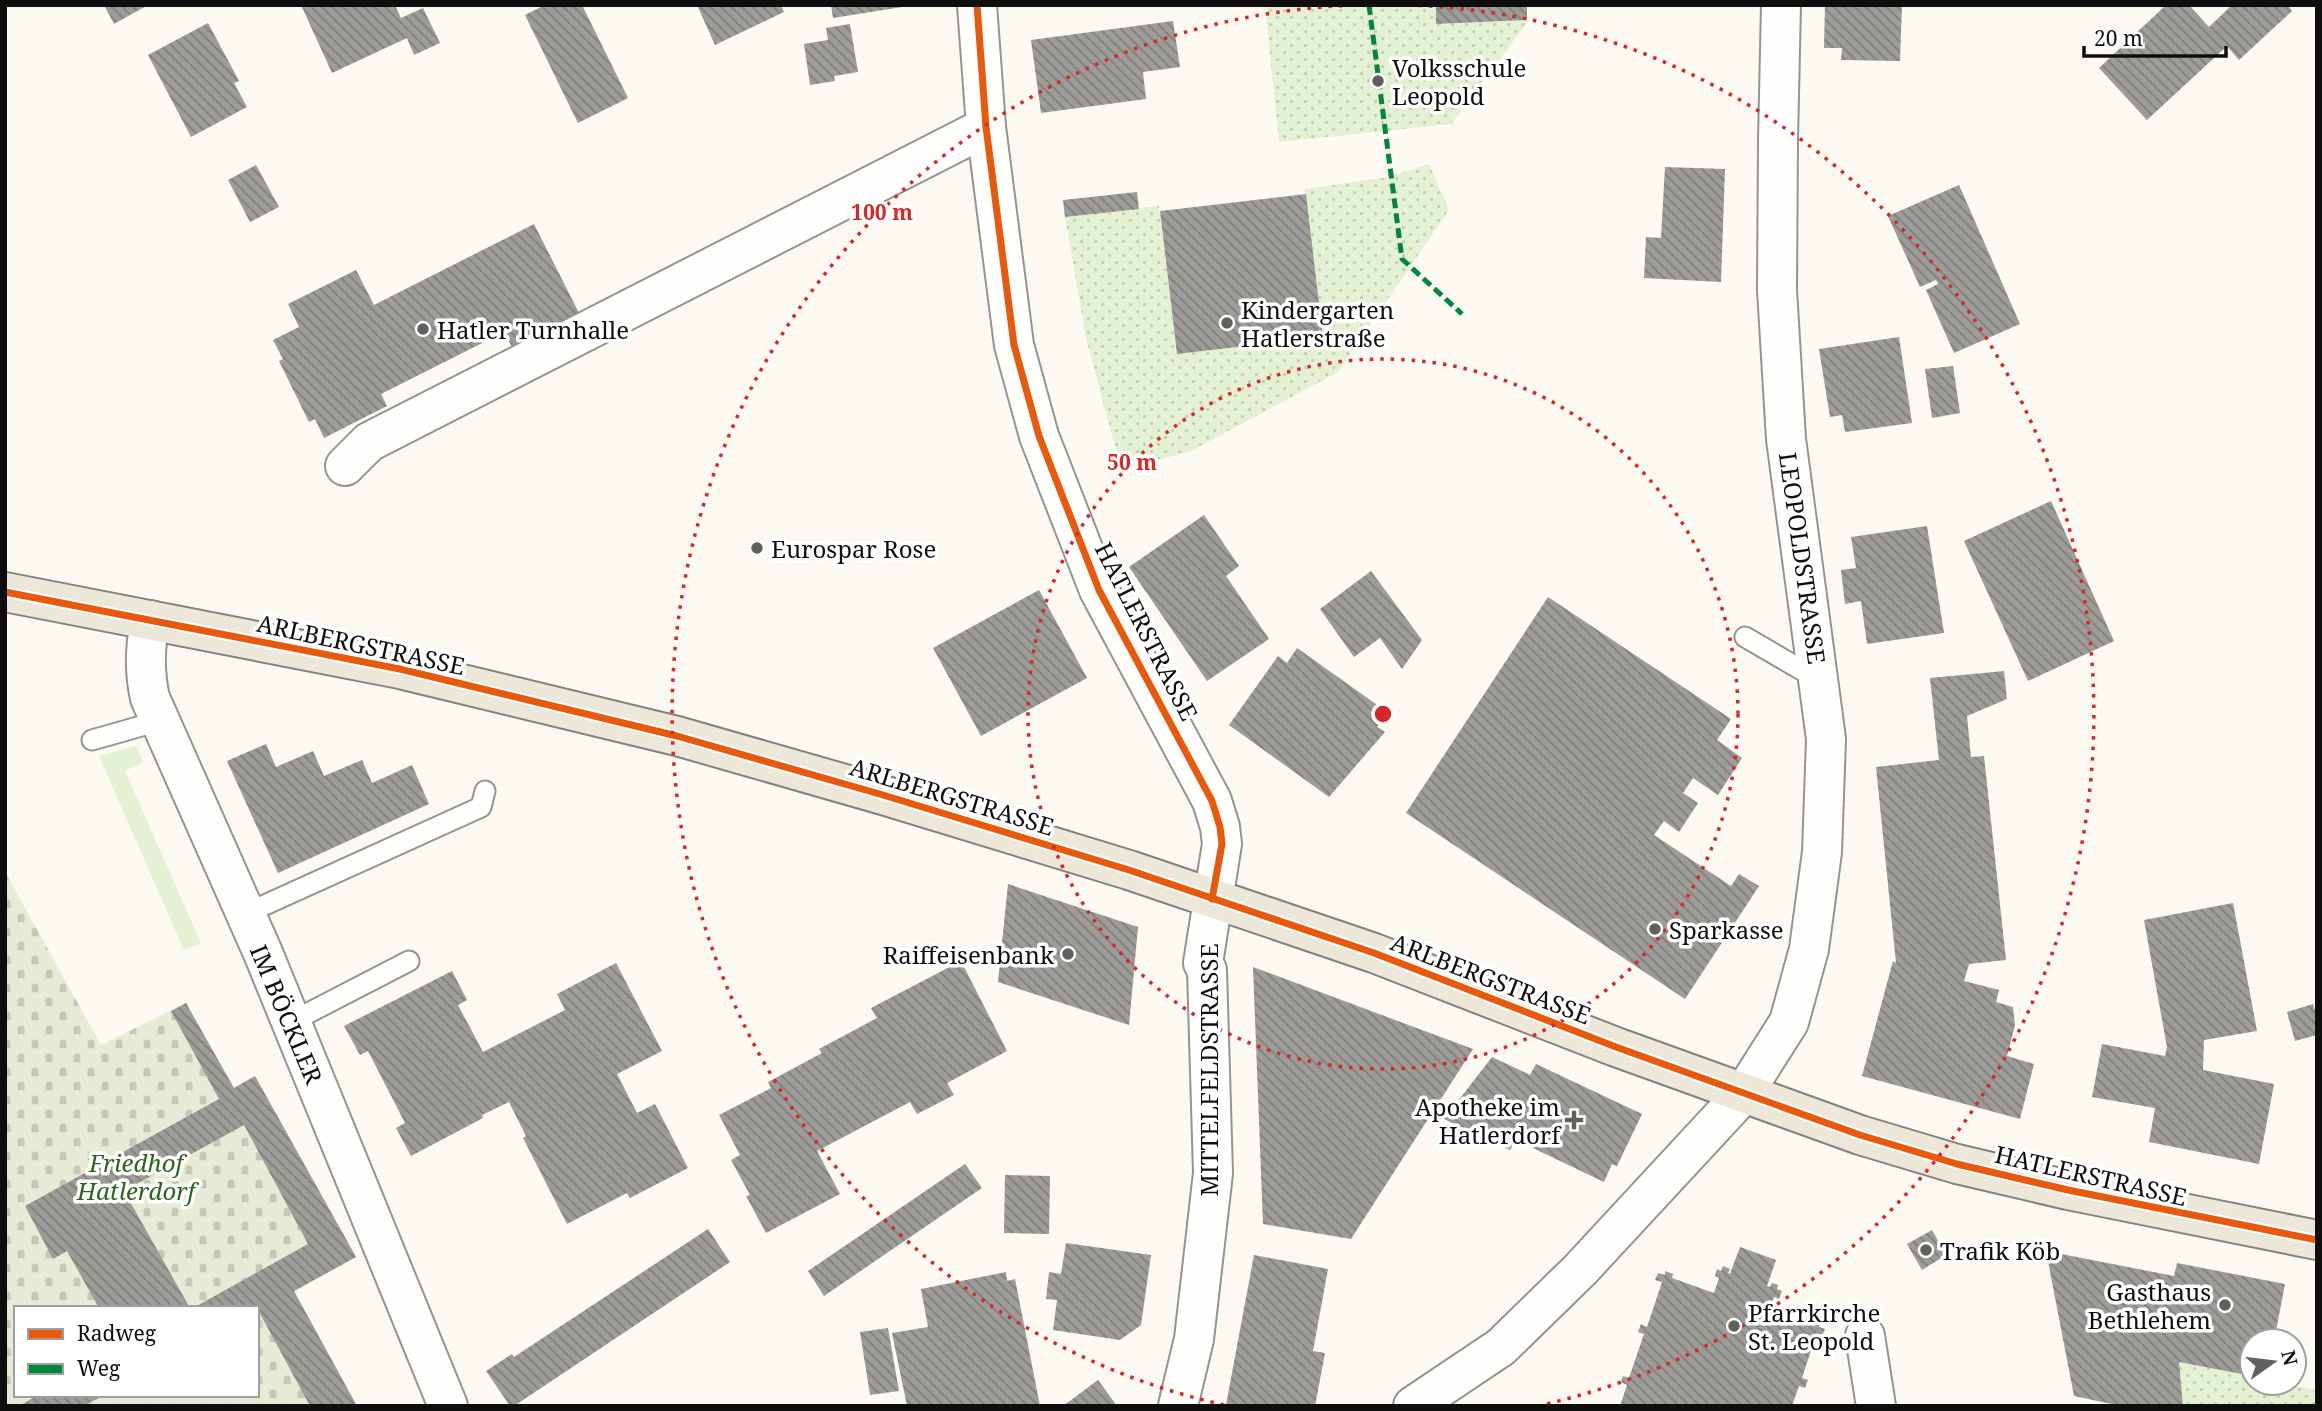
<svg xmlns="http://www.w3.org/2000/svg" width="2322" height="1411" font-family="'Noto Serif',serif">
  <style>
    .grass { fill: #e4f0d2 }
    .cemetery { fill: url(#cemetery-stones); fill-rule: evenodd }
    .park { fill: url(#park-dots) }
    .building { fill: url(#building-back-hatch) }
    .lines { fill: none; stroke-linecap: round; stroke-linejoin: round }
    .lane-casing { stroke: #959491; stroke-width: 23 }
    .street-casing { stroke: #959491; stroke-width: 42 }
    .primary-casing { stroke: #82817e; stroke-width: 42 }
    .lane { stroke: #fefefd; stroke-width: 19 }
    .street { stroke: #fefefd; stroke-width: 38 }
    .primary { stroke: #ece7d9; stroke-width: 38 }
    .quiet { stroke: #00873e; stroke-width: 5; stroke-dasharray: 10 5; stroke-linecap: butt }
    .cycleway-casing { stroke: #fff; stroke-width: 11 }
    .cycleway { stroke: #e8590c; stroke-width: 7 }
    .ring { fill: none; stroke: #d62828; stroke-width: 3.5; stroke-dasharray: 3.5 7 }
    .poi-dot { fill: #61605e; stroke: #fff; stroke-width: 2.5 }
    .labels { text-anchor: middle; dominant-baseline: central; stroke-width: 7; stroke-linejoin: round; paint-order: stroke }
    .poi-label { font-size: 24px; fill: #0e0e0e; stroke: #fff; text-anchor: start }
    .street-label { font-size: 24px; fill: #0e0e0e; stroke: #fff }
    .park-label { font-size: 24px; font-style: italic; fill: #2d651e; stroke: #fff }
    .centre { fill: #d62828; stroke: #fff; stroke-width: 3.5 }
    .ring-label { font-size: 21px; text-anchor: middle; font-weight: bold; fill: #d62828; stroke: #fff; stroke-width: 7; stroke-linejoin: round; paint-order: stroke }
  </style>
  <defs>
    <pattern id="cemetery-stones" width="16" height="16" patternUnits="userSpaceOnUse" patternTransform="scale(1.75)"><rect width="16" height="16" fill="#e7ebd6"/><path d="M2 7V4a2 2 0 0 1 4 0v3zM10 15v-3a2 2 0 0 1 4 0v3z" fill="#c5c8b6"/></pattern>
    <pattern id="park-dots" width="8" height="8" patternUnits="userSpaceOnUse" patternTransform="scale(1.75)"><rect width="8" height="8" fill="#e4f0d2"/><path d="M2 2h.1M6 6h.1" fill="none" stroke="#c2cdb3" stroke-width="1.8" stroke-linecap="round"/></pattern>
    <pattern id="building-back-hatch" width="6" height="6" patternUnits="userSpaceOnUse" patternTransform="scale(1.75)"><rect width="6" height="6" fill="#9e9c98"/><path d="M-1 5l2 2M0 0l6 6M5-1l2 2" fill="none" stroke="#7f7e7a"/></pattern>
  </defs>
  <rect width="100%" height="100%" fill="#fbf9f2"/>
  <path class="grass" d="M136 746 143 762 125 771 201 943 184 950 99 756Z"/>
  <path class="cemetery" d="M5 872 101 1045 186 1003 233 1088 255 1076 356 1257 294 1292 357 1406H5ZM16 1308H257V1395H16Z"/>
  <g class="park">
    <path d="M1265 5H1436L1437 24 1529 20 1451 124 1279 142Z"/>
    <path d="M1429 164 1449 210 1338 372 1189 452 1121 469 1086 338 1065 217 1159 206 1177 354 1323 337 1305 189 1389 177Z"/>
    <path d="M2179 1362 2252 1376V1383H2283L2314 1390 2315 1406H2183Z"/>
  </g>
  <g class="building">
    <path d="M104 5H148L114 24Z"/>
    <path d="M301 5H395L401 18 423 8 440 43 414 55 407 38 332 73Z"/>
    <path d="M545 5H582L628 98 578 123 525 15Z"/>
    <path d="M697 5H781L784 12 715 45Z"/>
    <path d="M831 5H902V7L833 18Z"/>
    <path d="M1436 5H1527V20L1436 24Z"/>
    <path d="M1825 5H1902L1900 61 1841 60 1842 48H1824Z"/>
    <path d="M2166 5H2189L2209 27 2232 5H2288L2292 11 2239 60 2227 46 2147 120 2099 68Z"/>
    <path d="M1173 21 1180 67 1143 72 1146 99 1041 113 1031 40Z"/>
    <path d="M208 23 239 81 234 83 247 107 191 137 148 55Z"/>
    <path d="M850 24 858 72 834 76 835 81 810 85 804 44 828 40 826 28Z"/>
    <path d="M256 165 279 207 250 222 228 180Z"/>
    <path d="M1665 167 1725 169 1721 282 1644 278 1646 237 1661 238Z"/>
    <path d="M1959 185 2020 324 1954 353 1926 290 1938 284 1936 280 1920 287 1888 216Z"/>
    <path d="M1137 192 1139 209 1065 217 1063 200Z"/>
    <path d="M1306 194 1323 337 1177 354 1160 211Z"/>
    <path d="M534 224 580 315 513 349 504 332 381 394 387 406 324 438 315 419 309 422 279 361 283 359 273 340 299 327 288 304 356 270 374 305Z"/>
    <path d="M1899 337 1912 423 1845 432 1842 415 1830 417 1819 349Z"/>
    <path d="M1953 366 1960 413 1932 418 1925 369Z"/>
    <path d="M2051 501 2114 641 2028 681 1964 541Z"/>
    <path d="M1204 515 1239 566 1226 576 1269 639 1207 681 1129 567Z"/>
    <path d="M1927 526 1944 633 1867 644 1861 601 1845 604 1841 570 1856 568 1851 537Z"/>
    <path d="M1371 571 1422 640 1402 669 1380 638 1354 657 1320 609Z"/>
    <path d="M1039 590 1087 678 981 736 933 648Z"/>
    <path d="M1548 597 1731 719 1717 740 1742 758 1718 795 1693 778 1683 793 1698 803 1679 832 1664 821 1654 835 1731 886 1739 874 1759 886 1685 999 1406 813Z"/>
    <path d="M1297 648 1387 712 1377 727 1385 732 1329 797 1229 725 1278 656 1287 663Z"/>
    <path d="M2004 671 2007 699 1967 716 1971 757 1984 756 2006 960 1969 964 1964 981 1999 990 1996 1002 2013 1007 2015 1025 2007 1056 2034 1064 2020 1119 1862 1076 1893 961 1896 963 1876 767 1939 760 1930 678Z"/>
    <path d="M266 744 276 767 313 751 324 776 362 760 372 783 412 765 429 804 278 873 227 761Z"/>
    <path d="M1008 884 1138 927 1129 1025 998 982Z"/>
    <path d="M2233 903 2257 1031 2204 1040 2203 1070 2274 1084 2259 1164 2149 1142 2155 1108 2092 1097 2102 1044 2165 1056 2167 1047 2144 920Z"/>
    <path d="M961 961 1007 1051 947 1083 954 1095 917 1114 910 1102 817 1151 840 1194 766 1233 746 1196 750 1195 731 1160 740 1155 719 1115 771 1088 768 1082 822 1053 819 1049 877 1018 871 1008Z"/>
    <path d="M616 963 662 1051 617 1074 637 1113 655 1104 688 1168 630 1198 627 1193 567 1224 523 1138 526 1136 509 1102 482 1115 483 1118 411 1156 396 1128 405 1123 368 1051 360 1055 344 1026 452 971 467 1000 458 1005 483 1052 565 1010 557 994Z"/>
    <path d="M1253 967 1473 1049 1351 1239 1263 1224Z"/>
    <path d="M186 1003 234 1088 255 1076 356 1257 294 1291 357 1406H310L257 1308H193L308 1244 244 1125 124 1191 190 1308H99L67 1251 53 1259 25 1206 219 1099 171 1011Z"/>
    <path d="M2313 1004 2317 1017V1035L2295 1041 2287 1012Z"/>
    <path d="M1492 1057 1530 1075 1536 1064 1642 1114 1617 1166 1612 1164 1604 1182 1516 1140 1510 1150 1444 1119Z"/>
    <path d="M965 1164 982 1188 824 1296 808 1271Z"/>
    <path d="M1005 1175 1050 1176 1049 1234 1004 1233Z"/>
    <path d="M708 1229 730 1262 514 1406H510L486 1371 512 1354 514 1357Z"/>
    <path d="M1932 1230 1946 1255 1922 1270 1907 1244Z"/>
    <path d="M1066 1243 1151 1255 1141 1325 1120 1340 1053 1330 1057 1300 1046 1299 1049 1272 1061 1274Z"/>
    <path d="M1740 1247 1776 1260 1767 1286 1770 1287 1772 1283 1778 1285 1777 1289 1782 1291 1779 1299 1774 1297 1769 1310 1811 1325 1812 1320 1821 1323 1819 1327 1825 1329 1822 1336 1816 1335 1802 1378 1808 1380 1805 1388 1799 1386 1792 1406H1620L1627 1385 1621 1382 1623 1376 1629 1378 1644 1334 1638 1332 1641 1324 1647 1327 1662 1282 1655 1280 1658 1273 1665 1275V1271L1673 1274 1672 1278 1714 1293 1719 1278 1715 1276 1717 1269 1721 1271 1723 1266 1730 1269 1728 1273 1730 1274Z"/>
    <path d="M2046 1251 2174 1276 2177 1263 2285 1284 2274 1341H2252V1376L2179 1362 2183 1406H2121L2074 1396Z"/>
    <path d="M1254 1255 1328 1269 1313 1351 1325 1353 1315 1406 1226 1405Z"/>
    <path d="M1006 1272 1007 1281 1015 1279 1040 1406H907L892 1333 928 1327 921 1289Z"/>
    <path d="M888 1328 899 1391 870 1395 860 1332Z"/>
    <path d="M1098 1380 1117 1406H1063Z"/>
    <path d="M38 1395H104L84 1406H19Z"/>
  </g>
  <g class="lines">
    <g class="lane-casing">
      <g id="lane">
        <path d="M1745 637 1819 680"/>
        <path d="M92 740 159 721"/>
        <path d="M245 914 481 807 485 791"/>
        <path d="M291 1022 409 961"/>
      </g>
    </g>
    <g class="street-casing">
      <g id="street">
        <path d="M977 5 986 127 1014 345 1039 436 1099 590 1212 801 1220 827 1222 844 1203 963 1207 970 1213 1173 1194 1339 1178 1406"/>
        <path d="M345 466 369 442 986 127"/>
        <path d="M150 620C145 648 144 671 150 698L263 953 448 1406"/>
        <path d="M1865 1336 1876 1406"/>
        <path d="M1413 1406 1501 1347 1580 1270 1744 1093 1789 1022 1809 949 1822 852 1826 739 1786 439 1777 290 1778 140 1781 5"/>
      </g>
    </g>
    <g class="primary-casing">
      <path id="primary" d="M5 592 400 669 677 736 883 795 1129 870 1374 953 1616 1047 1860 1135 1957 1164 2068 1190 2317 1240"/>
    </g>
    <use href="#lane" class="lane"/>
    <use href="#street" class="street"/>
    <use href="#primary" class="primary"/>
    <path class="quiet" d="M1369 5 1402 259 1462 314"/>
    <g class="cycleway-casing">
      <g id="cycleway">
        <path d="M977 5 986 127 1014 345 1039 436 1099 590 1212 801 1220 827 1222 844 1212 899"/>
        <path d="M5 592 400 669 677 736 883 795 1129 870 1374 953 1616 1047 1860 1135 1957 1164 2068 1190 2317 1240"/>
      </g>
    </g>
    <use href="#cycleway" class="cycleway"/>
  </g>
  <g class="ring">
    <circle cx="1383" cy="714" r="355"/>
    <path d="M1224 1405A709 709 0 0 1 1358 5M1408 5A709 709 0 0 1 1542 1405"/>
  </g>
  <g class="poi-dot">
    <circle cx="1378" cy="81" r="7"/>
    <circle cx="1227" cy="323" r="7"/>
    <circle cx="423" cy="329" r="7"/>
    <circle cx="757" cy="548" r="7"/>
    <circle cx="1655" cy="929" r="7"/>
    <circle cx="1068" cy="954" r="7"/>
    <path d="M1570.5 1109.5h7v7h7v7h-7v7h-7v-7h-7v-7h7z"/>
    <circle cx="1926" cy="1250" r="7"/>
    <circle cx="2225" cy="1305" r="7"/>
    <circle cx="1734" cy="1326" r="7"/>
  </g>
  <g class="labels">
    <g class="poi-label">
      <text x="1392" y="67">Volksschule<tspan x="1392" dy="28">Leopold</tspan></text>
      <text x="1241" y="309">Kindergarten<tspan x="1241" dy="28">Hatlerstraße</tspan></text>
      <text x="437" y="329">Hatler Turnhalle</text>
      <text x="771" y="548">Eurospar Rose</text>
      <text x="1669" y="929">Sparkasse</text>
      <text x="1054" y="954" text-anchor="end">Raiffeisenbank</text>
      <text x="1560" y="1106" text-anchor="end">Apotheke im<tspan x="1560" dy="28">Hatlerdorf</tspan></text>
      <text x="1940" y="1250">Trafik Köb</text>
      <text x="2211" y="1291" text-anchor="end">Gasthaus<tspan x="2211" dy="28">Bethlehem</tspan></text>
      <text x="1748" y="1312">Pfarrkirche<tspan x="1748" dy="28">St. Leopold</tspan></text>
    </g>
    <g class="street-label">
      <text transform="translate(1803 558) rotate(82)">LEOPOLDSTRASSE</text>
      <text transform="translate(1147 631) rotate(63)">HATLERSTRASSE</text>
      <text transform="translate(361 644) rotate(12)">ARLBERGSTRASSE</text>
      <text transform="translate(952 796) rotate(17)">ARLBERGSTRASSE</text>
      <text transform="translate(1491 978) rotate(21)">ARLBERGSTRASSE</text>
      <text transform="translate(287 1014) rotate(67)">IM BÖCKLER</text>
      <text transform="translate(1208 1070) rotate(-90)">MITTELFELDSTRASSE</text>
      <text transform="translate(2091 1175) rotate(13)">HATLERSTRASSE</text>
    </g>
    <g class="park-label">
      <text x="136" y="1162">Friedhof<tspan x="136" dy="28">Hatlerdorf</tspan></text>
    </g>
  </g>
  <circle cx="1383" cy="714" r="10" class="centre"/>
  <g class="ring-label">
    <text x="882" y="220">100 m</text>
    <text x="1132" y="470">50 m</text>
  </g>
  <rect width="2322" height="1411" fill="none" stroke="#0e0e0e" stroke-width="14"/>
  <rect x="14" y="1306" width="245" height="91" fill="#ffffff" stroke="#9f9f9f" stroke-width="2"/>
  <rect x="28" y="1329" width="35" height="10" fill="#e8590c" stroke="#9f9f9f" stroke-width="2"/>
  <text x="77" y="1341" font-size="21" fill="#0e0e0e">Radweg</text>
  <rect x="28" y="1364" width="35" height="10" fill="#00873e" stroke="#9f9f9f" stroke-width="2"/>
  <text x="77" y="1376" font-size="21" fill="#0e0e0e">Weg</text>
  <g transform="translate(2273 1362) rotate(76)"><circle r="33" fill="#ffffff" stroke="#9f9f9f" stroke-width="2"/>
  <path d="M0-5L12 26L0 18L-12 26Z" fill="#61605e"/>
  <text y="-10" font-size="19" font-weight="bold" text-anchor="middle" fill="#0e0e0e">N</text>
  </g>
  <path d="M2084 46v10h142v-10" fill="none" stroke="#0e0e0e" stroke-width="3.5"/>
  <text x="2094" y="46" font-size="21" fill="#0e0e0e" stroke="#ffffff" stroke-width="5" paint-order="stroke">20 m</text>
</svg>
